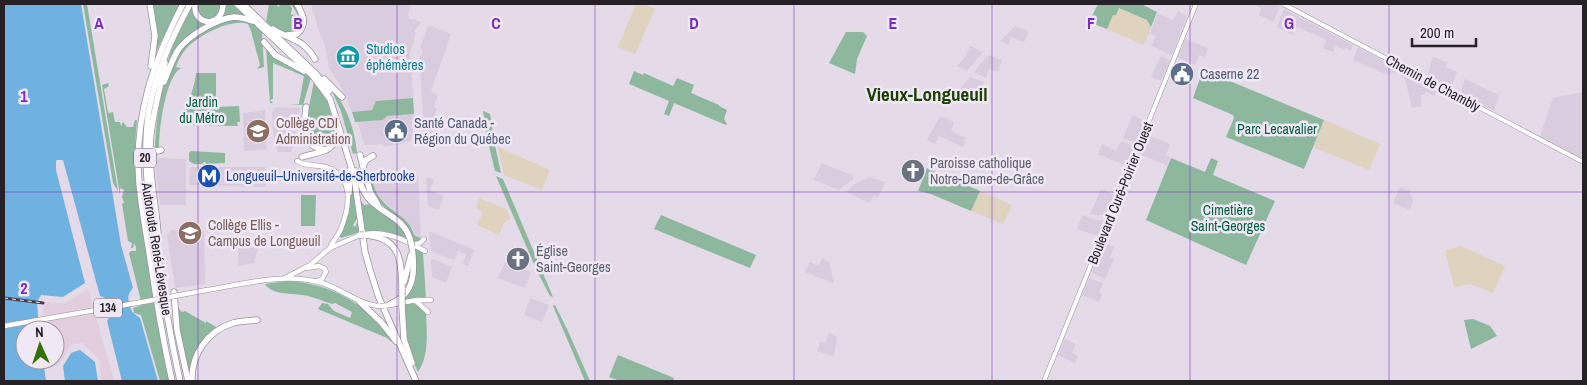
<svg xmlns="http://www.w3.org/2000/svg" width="1587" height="385" font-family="'Archivo Narrow',sans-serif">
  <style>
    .built { fill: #d9ccdf }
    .industrial { fill: #e2cedd }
    .education { fill: #dfd3bf }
    .green { fill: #8db89e }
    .water { fill: #6fb2e1 }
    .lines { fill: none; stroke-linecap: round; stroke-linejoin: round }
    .secondary-casing { stroke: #99909d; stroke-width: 5 }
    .primary-casing { stroke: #99909d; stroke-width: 5.5 }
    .highway-casing { stroke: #99909d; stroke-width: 7 }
    .secondary { stroke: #fff; stroke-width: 4 }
    .primary { stroke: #fff; stroke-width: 4.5 }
    .highway { stroke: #fff; stroke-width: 5.5 }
    .rail-casing { stroke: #454047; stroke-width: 3 }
    .rail { stroke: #f1e8f6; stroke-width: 1; stroke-dasharray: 4; stroke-linecap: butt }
    .primary-bridge-casing { stroke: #99909d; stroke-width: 5.5; stroke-linecap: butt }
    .highway-bridge-casing { stroke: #99909d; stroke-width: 7; stroke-linecap: butt }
    .primary-bridge { stroke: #fff; stroke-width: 4.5 }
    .highway-bridge { stroke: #fff; stroke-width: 5.5 }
    .grid { fill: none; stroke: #7b2cbf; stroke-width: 1; stroke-opacity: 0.55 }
    .labels { text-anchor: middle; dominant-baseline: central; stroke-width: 5; stroke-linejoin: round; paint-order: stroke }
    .shield { fill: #f1e8f6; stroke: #625d64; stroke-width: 1 }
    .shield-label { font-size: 12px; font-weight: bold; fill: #252126 }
    .culture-label { font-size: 14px; fill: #0d838f; stroke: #f1e8f6; text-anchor: start }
    .service-label { font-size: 14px; fill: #4e5e75; stroke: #f1e8f6; text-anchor: start }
    .street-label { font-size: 14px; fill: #252126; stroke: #f1e8f6 }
    .park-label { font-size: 14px; fill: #00623d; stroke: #f1e8f6 }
    .education-label { font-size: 14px; fill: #785e54; stroke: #f1e8f6; text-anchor: start }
    .worship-label { font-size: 14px; fill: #5b616d; stroke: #f1e8f6; text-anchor: start }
    .transit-label { font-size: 14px; fill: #164399; stroke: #f1e8f6; text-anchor: start }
    .district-label { font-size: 19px; font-weight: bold; fill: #1a4101; stroke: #f1e8f6 }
    .grid-label { font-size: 16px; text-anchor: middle; font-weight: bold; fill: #7b2cbf; stroke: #f1e8f6; stroke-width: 5; stroke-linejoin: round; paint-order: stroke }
  </style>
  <rect width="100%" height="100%" fill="#e4dae8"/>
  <g class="built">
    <path d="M311 4H410L408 16 410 19H414L421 22 414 32 416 33 409 56 411 58 413 98 376 101 372 110 352 112 343 90 329 68 325 45 319 31Z"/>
    <path d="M1253 4H1275L1280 6 1273 22 1259 15 1261 8Z"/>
    <path d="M1284 9 1353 45 1351 51 1345 48 1344 50 1336 45 1333 52 1323 48 1326 40 1316 35 1297 27 1293 35 1278 28 1277 26Z"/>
    <path d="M1178 11 1187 16 1172 55 1151 46 1156 36 1150 33 1158 13 1173 21Z"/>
    <path d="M428 25 451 34 431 91 438 95 434 107 437 109 432 123 437 125 433 135 436 136 435 140 431 139 429 145 425 143 419 56 422 55V50L420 49Z"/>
    <path d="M1015 26 1029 32 1024 42 1011 37 1008 45 1000 41Z"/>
    <path d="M1185 39 1208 48 1205 57 1199 55 1195 65 1177 57Z"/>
    <path d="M970 46 983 52 967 71 957 66 966 56Z"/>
    <path d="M1358 47 1397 68V72L1388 75 1353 60Z"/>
    <path d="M988 55 1002 60 998 72 989 69 986 78 974 72Z"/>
    <path d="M1161 56 1170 61 1161 81 1151 77Z"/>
    <path d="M1433 57 1448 62 1446 67 1457 72 1451 89 1427 77Z"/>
    <path d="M1405 73 1437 89 1434 96 1426 92 1424 95H1421V106L1412 108 1404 75Z"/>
    <path d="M970 77 984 82 980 90 973 88 969 97 958 91Z"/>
    <path d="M1465 79 1499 95 1494 111 1460 94Z"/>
    <path d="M1583 92V159L1540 136 1553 98Z"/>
    <path d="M277 107 300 108 296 134 291 152H278L274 144 272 112 274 108Z"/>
    <path d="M265 110 267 139 266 150 244 151 243 113Z"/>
    <path d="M414 114 413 138 409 142 384 147 383 144 365 145 357 121 383 120 387 116Z"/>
    <path d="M1133 115 1145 122 1136 143 1123 138Z"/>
    <path d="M940 116 954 122 951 131 966 138 963 147 939 136 935 144 927 140Z"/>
    <path d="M1147 135 1170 144 1166 155 1170 157 1167 165 1139 154Z"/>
    <path d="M1121 141 1135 147 1127 166 1098 154 1102 144 1116 151Z"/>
    <path d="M159 158 186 159V205H160L155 164Z"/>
    <path d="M822 163 853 176V179L839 190 814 180Z"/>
    <path d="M190 167H265L266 187 189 185Z"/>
    <path d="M370 172 418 174 421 239 414 235 413 229 404 219 380 198 374 187Z"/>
    <path d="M428 177 434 180 430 190 444 196 439 210 428 206 426 179Z"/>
    <path d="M870 177 885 182 878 198 873 196 870 203 846 192 853 185Z"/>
    <path d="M1400 187 1410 191 1413 202 1409 210 1393 203Z"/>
    <path d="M1101 189 1115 195 1116 197 1108 215H1094L1090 214Z"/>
    <path d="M1082 215 1096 220H1105L1099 236 1077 229Z"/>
    <path d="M171 230 204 231 205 284 175 288 167 235Z"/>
    <path d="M429 231 474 250 468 266 463 264 466 254 458 251 454 260 432 252 431 250Z"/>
    <path d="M239 240H260L254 263 238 266Z"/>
    <path d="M1104 243 1114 247 1110 257 1114 259 1105 279 1091 272Z"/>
    <path d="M822 258 829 262 834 283H833L805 272 810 262 819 266Z"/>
    <path d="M433 259 452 267 446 283 432 277 431 260Z"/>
    <path d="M505 262 531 272 525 288 498 278Z"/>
    <path d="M1089 278 1103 283 1099 293 1102 294 1099 302 1082 295Z"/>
    <path d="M530 298 549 305 542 322 524 315Z"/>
    <path d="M829 333 837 337 834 357 817 351 820 342 825 343Z"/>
    <path d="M1065 339 1076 344 1072 353 1078 356 1075 363 1058 355Z"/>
  </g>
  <path class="industrial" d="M88 289 114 381H101L99 359 82 343 71 344 59 365 50 366 49 360H55V330H45L43 306 46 302 65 303Z"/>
  <g class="education">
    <path d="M636 4H645L655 9 635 54 618 47Z"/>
    <path d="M1118 8 1148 20 1151 27 1144 45 1107 29 1113 15Z"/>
    <path d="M1324 120 1380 144 1369 170 1313 147Z"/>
    <path d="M498 147 550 170 542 190 504 175Z"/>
    <path d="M980 191 1012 205 1003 224 971 211Z"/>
    <path d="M479 198 506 209 511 219 504 222 499 235 477 225 483 212 476 208Z"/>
    <path d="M1461 246 1505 266 1493 293 1470 284 1454 287 1445 250Z"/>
  </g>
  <g class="green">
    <path d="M83 4H87L118 191 113 183Z"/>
    <path d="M151 4H180L156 52 155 51Z"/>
    <path d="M196 4H222L220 14 209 20 200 16Z"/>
    <path d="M224 4H233L247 16H233L192 35 164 74 172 47 192 7 198 18 215 21Z"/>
    <path d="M269 4H275L279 7 280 4H277H289L292 8 291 14 299 17 291 4H295L302 20 299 30C285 37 278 31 266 22Z"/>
    <path d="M1098 4H1141L1157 12 1151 27 1147 20 1119 8 1116 15H1113L1107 29 1089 22Z"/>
    <path d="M235 18 252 23 262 32 264 67 257 69 260 65 251 31 248 24C231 18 197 36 185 50 181 55 178 61 176 67L181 68C165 77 159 130 159 148H155C156 118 163 63 187 42 199 31 219 22 235 18Z"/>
    <path d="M846 32H863L867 36 857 59 855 74 829 63Z"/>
    <path d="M266 48 311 78 303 105 289 104H299L304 76 273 63V99L270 100 273 103H270Z"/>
    <path d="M1203 70 1324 120 1304 169 1226 137 1234 118 1233 115 1193 98Z"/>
    <path d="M634 71 643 75 644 73 673 86 677 78 694 85 691 93 719 105V106L727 110 724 119 727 124 726 125 674 103 669 116 664 114 669 101 629 84Z"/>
    <path d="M196 73H216V107L239 106 240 122H237L238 126 183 125C183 111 195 90 196 73Z"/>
    <path d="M314 81 327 101 333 120 331 122 333 126H335C337 134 335 147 325 147 321 148 315 145 312 144L307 134 308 112Z"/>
    <path d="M108 83 109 86 104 89 108 112 109 113 113 112 115 122H120L121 126 123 122 127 127H133L135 120H137C132 167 139 211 147 257 153 299 160 340 169 381H160L141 315 134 313 133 308 142 305 129 253 131 251H136V247L134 243 133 248H131L132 243 128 241 122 204 124 203 122 197 124 190 120 188V195L102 85Z"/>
    <path d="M331 89C347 105 355 131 357 153L353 154 341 111Z"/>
    <path d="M413 98 414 114 387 116 383 120 355 122 352 112 372 110 376 101Z"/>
    <path d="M483 111 490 114 494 141 501 173 495 171 488 142Z"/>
    <path d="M191 151 225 153V163L206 164V162H204L202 164H194L189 161V153Z"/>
    <path d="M1171 158 1205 172 1211 158 1218 161 1213 175 1275 201 1246 265 1146 220Z"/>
    <path d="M927 168 980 191 971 211 931 194 918 191Z"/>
    <path d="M368 172H370C373 181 374 191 380 198 390 212 410 217 414 235L422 239 417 242H413L399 219 376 200 373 192Z"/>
    <path d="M496 176 503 179 553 297 550 296 537 271Z"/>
    <path d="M352 177 358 217 353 225 355 227 358 221 360 232 341 238 340 236 349 209Z"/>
    <path d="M301 195H316L315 226H301Z"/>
    <path d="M360 199 364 205 370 204C384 213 400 222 407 238L382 231H363Z"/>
    <path d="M661 215 756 255 750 268 654 229Z"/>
    <path d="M414 247 423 253 426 299 404 301V299L410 292Z"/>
    <path d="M287 281C328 282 373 306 393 343L387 338 318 309 322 303 328 304 334 311 350 318 352 312 335 303 332 304C322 301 312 296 302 295 290 293 272 295 265 284Z"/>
    <path d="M411 303C417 304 424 308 426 314 427 334 429 356 418 372 407 351 405 328 404 304Z"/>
    <path d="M555 305 567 329 590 381H585L553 306Z"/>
    <path d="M178 308 182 312 185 311 206 323V321L218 328C199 341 198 359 191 381L180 335Z"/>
    <path d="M1473 319 1490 326 1497 336 1471 349 1464 320Z"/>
    <path d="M618 355 674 378 673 381H620L609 377Z"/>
  </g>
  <g class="water">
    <path d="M4 4H81L121 245 133 288C125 297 129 301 132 312L140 318 158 381H122L107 321 111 315C109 306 109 298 100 296L63 160H57L56 161V170L85 283 63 297 41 295 37 302 39 330H25V360H43L46 381H4Z"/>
    <path d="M80 350 95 362 98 381H65L63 366 71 353Z"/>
  </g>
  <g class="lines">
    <g class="secondary-casing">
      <g id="secondary">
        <path d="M1283 4 1583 162"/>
        <path d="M1044 381 1196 4"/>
      </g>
    </g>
    <g class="primary-casing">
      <g id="primary">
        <path d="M297 161C308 168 320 163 331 169 355 181 349 210 340 231 337 237 332 242 330 248"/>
        <path d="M365 234C387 230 406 241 425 251"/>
        <path d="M413 245 420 243 424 239"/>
        <path d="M306 268 319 266 325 269 326 272 322 279 317 281"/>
        <path d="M285 278 310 265 330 248 360 235"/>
        <path d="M207 290C245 284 284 272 322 283 342 289 359 305 380 306"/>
        <path d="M416 301 428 312"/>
        <path d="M384 306 417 300H431"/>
        <path d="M4 326 148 301"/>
      </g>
    </g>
    <g class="highway-casing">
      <g id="highway">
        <path d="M150 4 155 36 151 66"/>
        <path d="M195 4C193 27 223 28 223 4"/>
        <path d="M237 4 312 75 330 99 354 176 365 252 370 270 379 298 416 381"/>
        <path d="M243 4 316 74 329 91"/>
        <path d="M273 29C292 41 302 38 315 59"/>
        <path d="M287 35 297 34C308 24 303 15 297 4"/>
        <path d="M264 42 275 55 304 71"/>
        <path d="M324 79 342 97"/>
        <path d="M164 82C168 72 172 60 178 50 188 36 216 19 234 17 241 17 246 19 253 21"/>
        <path d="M306 107C304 129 299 145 326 150"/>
        <path d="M153 150 157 151 161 150"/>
        <path d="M360 155 370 191 378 205"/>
        <path d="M302 157C321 151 334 153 339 131"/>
        <path d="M363 166 366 160 373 156"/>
        <path d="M356 171C359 182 363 194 372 202 386 215 404 219 410 239"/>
        <path d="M349 193 350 170"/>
        <path d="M158 234C156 205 149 176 150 146 151 118 160 91 165 63"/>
        <path d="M364 235C400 237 402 260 402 289"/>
        <path d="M404 282 411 255"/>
        <path d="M174 292 177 330 188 381"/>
        <path d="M360 302 381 322 396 341"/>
        <path d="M390 304C416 294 415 270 412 247"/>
        <path d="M402 306 404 339 412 363"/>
        <path d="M172 381C163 340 156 299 150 258 146 232 141 207 139 182 134 116 153 62 183 4"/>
        <path d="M180 381C171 340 164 299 158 257 150 208 141 160 149 110 156 71 172 38 190 4"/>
        <path d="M192 381C191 355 207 331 233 323 240 321 249 321 257 320"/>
      </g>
    </g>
    <use href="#secondary" class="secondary"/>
    <use href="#primary" class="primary"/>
    <use href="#highway" class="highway"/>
    <g class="rail-casing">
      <path id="rail" d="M4 298 43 303"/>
    </g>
    <use href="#rail" class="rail"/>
    <g class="primary-bridge-casing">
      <g id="primary-bridge">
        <path d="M148 301 207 290"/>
        <path d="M380 306H384"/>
      </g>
    </g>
    <g class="highway-bridge-casing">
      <g id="highway-bridge">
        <path d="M360 235H364"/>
        <path d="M410 239 412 247"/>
        <path d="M402 289V306"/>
      </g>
    </g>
    <use href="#primary-bridge" class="primary-bridge"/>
    <use href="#highway-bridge" class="highway-bridge"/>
  </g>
  <path class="grid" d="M198 4V381M397 4V381M595 4V381M794 4V381M992 4V381M1190 4V381M1389 4V381M4 192H1583"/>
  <defs>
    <g id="museum-disc" transform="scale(1.25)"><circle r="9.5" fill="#0f9aa8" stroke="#f1e8f6"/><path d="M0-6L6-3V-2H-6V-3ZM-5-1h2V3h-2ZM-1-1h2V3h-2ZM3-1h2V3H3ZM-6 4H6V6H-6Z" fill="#fff"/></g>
    <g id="civic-disc" transform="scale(1.25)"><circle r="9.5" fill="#5c6f8a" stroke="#f1e8f6"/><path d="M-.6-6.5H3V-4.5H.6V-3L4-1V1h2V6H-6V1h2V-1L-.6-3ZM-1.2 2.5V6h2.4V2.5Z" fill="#fff"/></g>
    <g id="university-disc" transform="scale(1.25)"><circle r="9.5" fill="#8d6e63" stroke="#f1e8f6"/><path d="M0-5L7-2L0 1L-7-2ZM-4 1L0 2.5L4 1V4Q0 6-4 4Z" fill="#fff"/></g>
    <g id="church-disc" transform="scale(1.25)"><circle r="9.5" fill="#6b7280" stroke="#f1e8f6"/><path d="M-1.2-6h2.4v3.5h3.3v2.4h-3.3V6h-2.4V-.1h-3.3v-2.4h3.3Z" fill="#fff"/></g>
    <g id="metro-disc" transform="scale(1.25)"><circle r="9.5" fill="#1a4fb4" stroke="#f1e8f6"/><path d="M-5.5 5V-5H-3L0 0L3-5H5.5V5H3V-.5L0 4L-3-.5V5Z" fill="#fff"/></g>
  </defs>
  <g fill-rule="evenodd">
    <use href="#museum-disc" x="348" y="57"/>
    <use href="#civic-disc" x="1182" y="74"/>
    <use href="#university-disc" x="258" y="131"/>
    <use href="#civic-disc" x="396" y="131"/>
    <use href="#church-disc" x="913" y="171"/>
    <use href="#metro-disc" x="209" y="176"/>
    <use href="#university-disc" x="190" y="233"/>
    <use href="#church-disc" x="518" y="259"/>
  </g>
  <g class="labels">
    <g class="shield">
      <rect x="134" y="148.5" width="22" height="19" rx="4"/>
      <rect x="94" y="298.5" width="28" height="19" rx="4"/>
    </g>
    <g class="shield-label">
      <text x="145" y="158">20</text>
      <text x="108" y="308">134</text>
    </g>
    <g class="culture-label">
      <text x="366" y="49">Studios<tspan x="366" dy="16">éphémères</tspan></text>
    </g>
    <g class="service-label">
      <text x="1200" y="74">Caserne 22</text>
      <text x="414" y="123">Santé Canada -<tspan x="414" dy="16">Région du Québec</tspan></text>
    </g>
    <g class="street-label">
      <text transform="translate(1433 83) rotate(28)">Chemin de Chambly</text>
      <text transform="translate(1120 193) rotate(-68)">Boulevard Curé-Poirier Ouest</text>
      <text transform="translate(157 249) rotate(81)">Autoroute René-Lévesque</text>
    </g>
    <g class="park-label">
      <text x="202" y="102">Jardin<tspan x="202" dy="16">du Métro</tspan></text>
      <text x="1277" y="129">Parc Lecavalier</text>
      <text x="1228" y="210">Cimetière<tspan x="1228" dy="16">Saint-Georges</tspan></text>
    </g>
    <g class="education-label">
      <text x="276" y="123">Collège CDI<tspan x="276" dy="16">Administration</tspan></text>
      <text x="208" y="225">Collège Ellis -<tspan x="208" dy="16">Campus de Longueuil</tspan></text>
    </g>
    <g class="worship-label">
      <text x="930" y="163">Paroisse catholique<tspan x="930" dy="16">Notre-Dame-de-Grâce</tspan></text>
      <text x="536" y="251">Église<tspan x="536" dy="16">Saint-Georges</tspan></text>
    </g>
    <g class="transit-label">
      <text x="226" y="176">Longueuil–Université-de-Sherbrooke</text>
    </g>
    <g class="district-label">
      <text x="927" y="94">Vieux-Longueuil</text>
    </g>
  </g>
  <g class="grid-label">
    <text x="99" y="29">A</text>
    <text x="298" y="29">B</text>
    <text x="496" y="29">C</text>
    <text x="694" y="29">D</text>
    <text x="893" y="29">E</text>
    <text x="1091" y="29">F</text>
    <text x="1289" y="29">G</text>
    <text x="24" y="102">1</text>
    <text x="24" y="294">2</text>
  </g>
  <rect width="1587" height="385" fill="none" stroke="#252126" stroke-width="10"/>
  <g transform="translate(40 345) rotate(357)"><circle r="24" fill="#f1e8f6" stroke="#9f98a3"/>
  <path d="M0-4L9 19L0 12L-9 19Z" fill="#337107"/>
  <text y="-8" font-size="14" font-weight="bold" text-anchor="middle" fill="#252126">N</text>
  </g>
  <path d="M1412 38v8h64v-8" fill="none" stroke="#252126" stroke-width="2.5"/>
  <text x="1420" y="38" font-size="15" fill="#252126" stroke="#f1e8f6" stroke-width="4" paint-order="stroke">200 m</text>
</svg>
